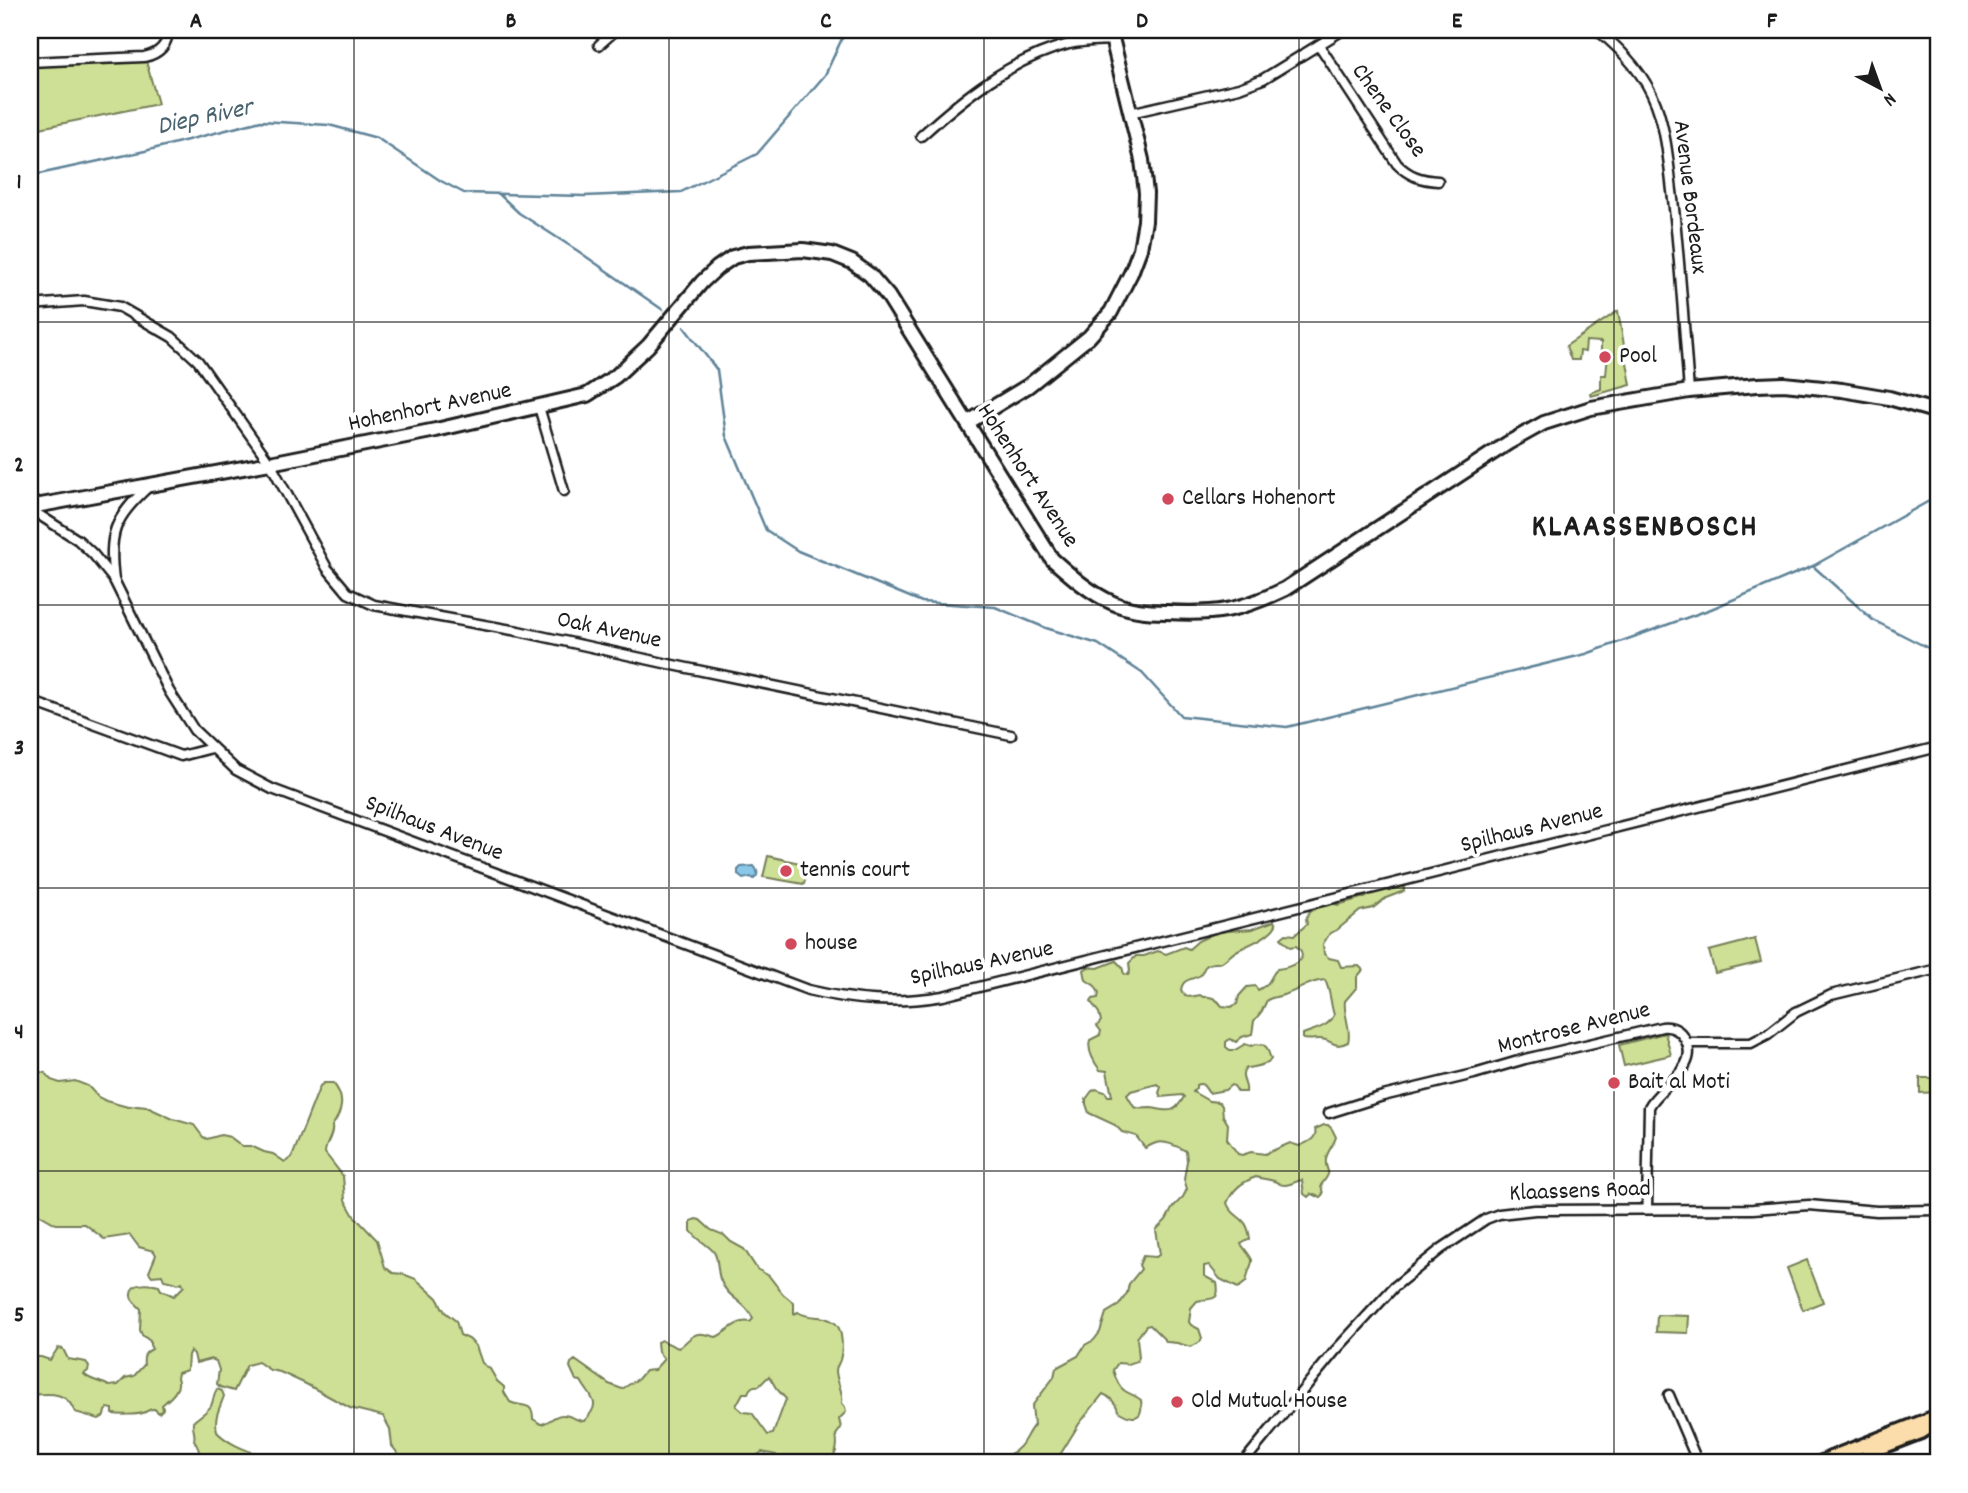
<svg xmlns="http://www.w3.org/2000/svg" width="1968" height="1493" font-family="Dekko,sans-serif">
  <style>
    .green { fill: #cee095; stroke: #757e58; stroke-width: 2; fill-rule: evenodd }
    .water { fill: #8ac8ea; stroke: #5e8398; stroke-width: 2 }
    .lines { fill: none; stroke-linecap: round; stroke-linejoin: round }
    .stream { stroke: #5e8398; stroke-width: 2.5 }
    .street-casing { stroke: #1c1c1c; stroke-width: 13 }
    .secondary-casing { stroke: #1c1c1c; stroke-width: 18 }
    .primary-casing { stroke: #1c1c1c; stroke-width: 18 }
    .street { stroke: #fff; stroke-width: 8 }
    .secondary { stroke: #fff; stroke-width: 12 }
    .primary { stroke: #fbddab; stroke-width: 12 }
    .grid { fill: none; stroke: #1c1c1c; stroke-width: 2; stroke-opacity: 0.55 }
    .poi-dot { fill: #d1495b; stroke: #fff; stroke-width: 2.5 }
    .labels { text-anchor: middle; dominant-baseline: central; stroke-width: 7; stroke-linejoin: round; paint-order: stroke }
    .street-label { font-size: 24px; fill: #1c1c1c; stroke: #fff }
    .poi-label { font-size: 24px; fill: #1c1c1c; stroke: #fff; text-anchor: start }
    .water-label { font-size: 26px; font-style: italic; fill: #48616e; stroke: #fff }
    .district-label { font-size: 32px; font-weight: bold; letter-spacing: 2px; fill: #1c1c1c; stroke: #fff }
    .neatline { fill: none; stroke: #1c1c1c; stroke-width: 2.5 }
    .grid-label { font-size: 23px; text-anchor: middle; font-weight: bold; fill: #1c1c1c }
  </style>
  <rect width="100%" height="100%" fill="#fff"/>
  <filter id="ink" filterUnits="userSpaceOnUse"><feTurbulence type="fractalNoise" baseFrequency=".0143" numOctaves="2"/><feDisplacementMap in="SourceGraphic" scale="14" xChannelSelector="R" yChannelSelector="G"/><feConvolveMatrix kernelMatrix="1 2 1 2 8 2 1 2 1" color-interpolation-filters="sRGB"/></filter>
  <g filter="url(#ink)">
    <g class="green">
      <path d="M146 61 158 104 30 130V67Z"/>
      <path d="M1618 311 1631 385 1591 396 1590 393 1601 389V375H1606L1608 353 1601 351V342L1586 341 1585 352 1580 351 1579 360H1571L1566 346Z"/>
      <path d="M768 856 809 865 804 884 763 877Z"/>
      <path d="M1396 886 1404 887V891L1386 898 1373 908 1360 911 1337 930 1330 933 1323 944 1324 954 1329 958 1338 960 1341 967 1359 966 1363 970 1357 977V987L1345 1001C1343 1015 1352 1029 1348 1042 1333 1050 1332 1039 1320 1039 1314 1039 1309 1040 1303 1039V1034C1315 1029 1329 1027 1334 1015 1330 1003 1331 992 1325 980 1308 981 1299 991 1283 995 1278 997 1273 997 1267 1000L1262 1011 1254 1021 1252 1034 1242 1037 1236 1042 1230 1039 1226 1042V1047L1230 1050H1235L1245 1044 1251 1046 1256 1044 1264 1045 1267 1048 1271 1059 1268 1063C1261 1065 1253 1068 1246 1068 1238 1077 1248 1083 1246 1092H1238L1234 1086 1231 1085 1225 1090 1209 1093C1205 1089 1204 1081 1196 1085V1088L1193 1092 1209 1101 1219 1102 1222 1106 1223 1116 1228 1124 1227 1139 1238 1154 1242 1155 1251 1152 1265 1154 1290 1143 1299 1146C1306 1143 1318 1139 1315 1129L1324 1125H1328L1332 1129 1336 1137C1334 1145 1327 1151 1326 1159 1324 1173 1335 1168 1321 1185L1323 1194 1320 1197 1311 1194 1308 1197 1304 1194 1302 1180C1296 1181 1291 1185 1285 1185 1278 1185 1280 1183 1274 1181 1267 1179 1262 1179 1256 1177 1242 1182 1233 1189 1227 1203 1233 1220 1247 1213 1250 1239L1241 1244C1259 1268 1251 1255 1246 1282L1238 1288 1220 1279 1209 1265 1204 1266V1276L1217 1283C1221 1304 1209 1297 1197 1301L1191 1308 1189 1322 1191 1325 1199 1329 1202 1338 1200 1342 1191 1347 1177 1343 1167 1342 1150 1325 1146 1326 1137 1338 1139 1357 1137 1361 1128 1364 1118 1363 1113 1370C1115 1377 1118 1387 1125 1391 1131 1395 1135 1395 1141 1400 1144 1421 1132 1420 1118 1411 1117 1404 1109 1396 1103 1394L1079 1424 1055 1463H1009L1010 1454C1024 1448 1025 1435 1034 1425L1032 1406 1054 1377 1056 1368 1078 1356 1085 1345 1094 1340 1100 1332 1106 1313 1119 1305 1127 1293 1129 1284 1141 1269 1139 1265 1143 1256 1156 1257 1160 1254 1156 1230 1166 1220 1173 1207 1183 1197 1187 1189 1184 1179 1187 1161 1186 1151C1178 1147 1166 1140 1156 1143 1153 1144 1149 1146 1145 1148L1136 1136 1122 1132 1115 1125 1089 1113 1086 1104V1099L1092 1091 1096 1089 1105 1092 1108 1096H1112L1107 1071 1100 1070C1094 1062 1087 1050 1090 1040L1100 1035 1101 1031 1097 1026 1101 1021 1099 1013 1091 1002 1093 999 1098 998 1099 993 1095 986 1086 980 1084 970 1088 967 1098 968 1116 961 1122 967 1124 974 1128 975 1130 971 1129 963 1136 956H1144L1158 951 1166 954 1184 947 1189 949 1198 941 1217 932 1252 929 1274 921 1276 925C1270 936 1251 944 1240 949 1233 952 1228 958 1222 962 1216 964 1210 962 1206 966 1205 966 1201 974 1201 975 1192 980 1182 978 1181 991 1187 999 1191 997 1200 995L1203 997C1212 996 1217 999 1222 1006L1231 1007 1237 1004 1239 996 1247 987 1255 986 1258 990C1273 982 1268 979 1277 969 1289 968 1313 959 1296 946L1290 947 1281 938 1286 934 1295 935 1307 924 1306 919 1309 912 1325 904 1332 903 1338 905 1361 898H1365L1373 892ZM1157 1084 1161 1087 1159 1093 1161 1097 1182 1095 1184 1097C1173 1116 1168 1110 1151 1108 1144 1108 1141 1110 1134 1107L1127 1095 1131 1091Z"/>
      <path d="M1755 939 1761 962 1715 973 1709 951Z"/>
      <path d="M1665 1033 1671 1055 1624 1066 1619 1045Z"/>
      <path d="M30 1070 45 1073 51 1080 60 1083 75 1081 88 1086 98 1097 106 1101 128 1107 137 1106 147 1107 173 1119 194 1125 203 1137 207 1139 221 1135 230 1137 242 1146H251L264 1152 273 1154 285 1162 292 1157 320 1086 324 1083H333C346 1098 342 1112 332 1126 334 1136 325 1143 325 1153L343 1176 345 1200 354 1216 377 1240 385 1267 393 1273 403 1274 416 1279 437 1298 445 1312 456 1321 460 1335 469 1339 476 1346 482 1363 490 1369 497 1381 504 1387V1392L510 1402C522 1408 533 1401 533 1419L541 1424C549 1423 554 1415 562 1415 570 1414 576 1421 584 1421 603 1402 591 1399 581 1381L576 1380 570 1367 571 1363 575 1360 609 1384 622 1389 638 1379 645 1371 654 1370 664 1359 658 1352 657 1342 661 1340 678 1348C686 1344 690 1335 698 1334 704 1333 711 1336 716 1337 728 1332 736 1319 750 1322L753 1319C748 1306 736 1301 727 1291 715 1277 720 1266 715 1254 712 1247 697 1240 691 1231V1221L696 1219 700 1220 711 1230 724 1235 731 1242 744 1249 757 1269 769 1276 783 1294 794 1303V1314L798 1312C810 1320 822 1313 835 1323 843 1329 843 1350 840 1360 839 1363 836 1367 836 1370 836 1382 844 1392 842 1403L845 1407 846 1412 839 1419 841 1428 836 1435C838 1445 837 1456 828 1462L821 1456 819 1463H776L779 1459 776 1455 762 1452 750 1460V1463H402L396 1451 392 1446 390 1429 383 1416 350 1408 306 1384 280 1372 270 1370 258 1362 247 1365 234 1391 220 1387 217 1384 219 1370 216 1361 211 1359 196 1363 194 1354 190 1351 188 1355 187 1370 178 1373 177 1378C182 1389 170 1398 162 1405L163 1409 159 1413C158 1412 156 1410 154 1409 150 1408 147 1412 143 1413 136 1415 119 1415 113 1414V1409L108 1408 105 1411 104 1416 99 1419 75 1412C73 1409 72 1405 69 1402 60 1391 43 1394 30 1395V1353H34L37 1357H41L50 1360 58 1348 63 1349 68 1359 86 1362 89 1366 88 1371 84 1374C90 1381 101 1381 109 1386L118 1385 125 1378 134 1376 144 1365C143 1356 144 1353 152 1349L150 1345V1341L142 1335 140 1330 141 1309C138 1305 131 1301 131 1296 129 1281 151 1284 159 1286L161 1290 174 1296 184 1286 182 1282 178 1284 174 1282 164 1280 162 1275 152 1276 149 1272 156 1255 154 1251 139 1247 130 1235 104 1239 85 1224H56L30 1209ZM769 1376 776 1388 786 1399 773 1434 768 1435 752 1413 743 1412 736 1406 743 1393H748C750 1387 753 1385 759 1386Z"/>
      <path d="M1920 1078H1938V1092L1920 1093Z"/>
      <path d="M1807 1260 1823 1302 1803 1310 1787 1268Z"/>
      <path d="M1657 1315 1689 1316 1688 1333 1656 1332Z"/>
      <path d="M217 1389 222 1391 224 1396C219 1410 214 1416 217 1432 232 1448 257 1452 274 1463H195C203 1454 199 1450 194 1440 196 1434 192 1429 193 1422 199 1416 206 1413 211 1406 214 1399 213 1395 217 1389Z"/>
    </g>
    <path class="water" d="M754 866C758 871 759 875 754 879L751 877 743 879 738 875V870L741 867Z"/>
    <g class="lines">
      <g class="stream">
        <path d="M30 176 145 151 261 121 329 125 377 138 441 181 464 193 584 196 681 192 757 154 825 75 846 30"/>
        <path d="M500 195 519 213 578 251 663 310"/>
        <path d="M684 327 717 370 726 436 766 530 798 551 922 602 995 607 1046 628 1098 644 1142 673 1181 716 1287 727 1586 654 1711 609 1813 566 1873 620 1938 653"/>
        <path d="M1813 566 1938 496"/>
      </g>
      <g class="street-casing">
        <g id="street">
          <path d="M1597 30C1621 49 1645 75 1656 104 1667 134 1669 168 1673 199 1680 263 1684 327 1689 391"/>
          <path d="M599 45 616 30"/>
          <path d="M1319 45 1397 164C1409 176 1421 180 1438 181"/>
          <path d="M30 62 144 57C159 54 168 45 168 30"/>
          <path d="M1130 113 1239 88 1263 79 1343 30"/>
          <path d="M921 136C964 97 1011 59 1069 44 1083 41 1098 41 1113 40"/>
          <path d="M30 305 84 301 120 307 172 337 198 361 270 463 327 568 348 593 374 605 518 631 673 665 1011 735"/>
          <path d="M539 407 564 491"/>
          <path d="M30 509 78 540 93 554 114 580 169 691 194 730 236 770 272 789 808 990C855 1001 895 1004 943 996L1938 747"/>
          <path d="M114 580C108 533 114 519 148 487"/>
          <path d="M36 703 181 756 212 748"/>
          <path d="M1687 1043H1751L1768 1034 1796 1012 1831 995 1938 969"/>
          <path d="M1329 1113 1383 1096 1474 1074 1525 1059 1662 1027C1672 1026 1680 1030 1685 1039 1702 1068 1659 1086 1649 1107L1647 1208"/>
          <path d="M1669 1395 1698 1463"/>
          <path d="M1243 1463 1335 1351 1394 1287 1441 1249 1486 1219 1499 1214 1535 1210 1753 1209 1809 1205 1877 1211 1938 1210"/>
        </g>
      </g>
      <g class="secondary-casing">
        <g id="secondary">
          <path d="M967 423 1028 386 1089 337 1111 312 1131 273 1140 249 1145 221 1146 193 1142 160 1110 30"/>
          <path d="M30 507 270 463 436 430 587 395 616 376 633 360 648 346 702 282 717 268 733 257 748 253 803 250 832 254 852 262 870 275 888 296 1052 559C1070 575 1090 593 1113 603 1129 610 1148 612 1166 612 1216 615 1239 611 1285 589L1508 443 1544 423 1591 408 1689 391 1757 385 1784 384 1842 390 1889 398 1938 412"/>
          <path d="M1820 1463 1831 1458"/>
        </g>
      </g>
      <g class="primary-casing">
        <g id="primary">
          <path d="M1833 1463 1831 1458 1838 1455 1938 1416"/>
          <path d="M1860 1463 1874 1450 1921 1432 1935 1423"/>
        </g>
      </g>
      <use href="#street" class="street"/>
      <use href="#secondary" class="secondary"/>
      <use href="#primary" class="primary"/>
    </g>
  </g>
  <path class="grid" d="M354 30V1463M669 30V1463M984 30V1463M1299 30V1463M1614 30V1463M30 322H1938M30 605H1938M30 888H1938M30 1171H1938"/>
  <g class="poi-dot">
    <circle cx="1605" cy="357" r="7"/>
    <circle cx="1168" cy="499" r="7"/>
    <circle cx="786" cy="871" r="7"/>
    <circle cx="791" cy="944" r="7"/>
    <circle cx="1614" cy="1083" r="7"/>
    <circle cx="1177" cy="1402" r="7"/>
  </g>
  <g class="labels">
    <g class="street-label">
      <text transform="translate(1388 111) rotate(54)">Chene Close</text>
      <text transform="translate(1689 197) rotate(83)">Avenue Bordeaux</text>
      <text transform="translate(430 408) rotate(-12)">Hohenhort Avenue</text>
      <text transform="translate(1027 476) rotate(57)">Hohenhort Avenue</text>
      <text transform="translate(609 631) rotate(12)">Oak Avenue</text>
      <text transform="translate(434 829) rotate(21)">Spilhaus Avenue</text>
      <text transform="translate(1532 829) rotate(-14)">Spilhaus Avenue</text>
      <text transform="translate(982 964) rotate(-12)">Spilhaus Avenue</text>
      <text transform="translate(1574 1029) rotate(-14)">Montrose Avenue</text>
      <text transform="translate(1580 1192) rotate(-2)">Klaassens Road</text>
    </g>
    <g class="poi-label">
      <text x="1619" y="357">Pool</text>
      <text x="1182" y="499">Cellars Hohenort</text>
      <text x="800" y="871">tennis court</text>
      <text x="805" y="944">house</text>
      <text x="1628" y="1083">Bait al Moti</text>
      <text x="1191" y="1402">Old Mutual House</text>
    </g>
    <g class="water-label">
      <text transform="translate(205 118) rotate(-12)">Diep River</text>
    </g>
    <g class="district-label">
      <text x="1645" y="529">KLAASSENBOSCH</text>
    </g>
  </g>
  <rect width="1968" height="1493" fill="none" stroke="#fff" stroke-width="77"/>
  <g transform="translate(1880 88) rotate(139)" stroke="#ffffff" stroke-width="5" paint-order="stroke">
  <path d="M0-5L12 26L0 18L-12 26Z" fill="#1c1c1c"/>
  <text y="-10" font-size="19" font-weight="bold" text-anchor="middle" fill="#1c1c1c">N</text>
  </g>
  <rect x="38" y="38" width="1892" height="1416" class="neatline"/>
  <g class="grid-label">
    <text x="196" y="27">A</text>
    <text x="511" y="27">B</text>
    <text x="826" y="27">C</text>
    <text x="1142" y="27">D</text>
    <text x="1457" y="27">E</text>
    <text x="1772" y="27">F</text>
    <text x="19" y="188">1</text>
    <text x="19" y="471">2</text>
    <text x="19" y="754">3</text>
    <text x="19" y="1038">4</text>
    <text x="19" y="1321">5</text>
  </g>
</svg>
